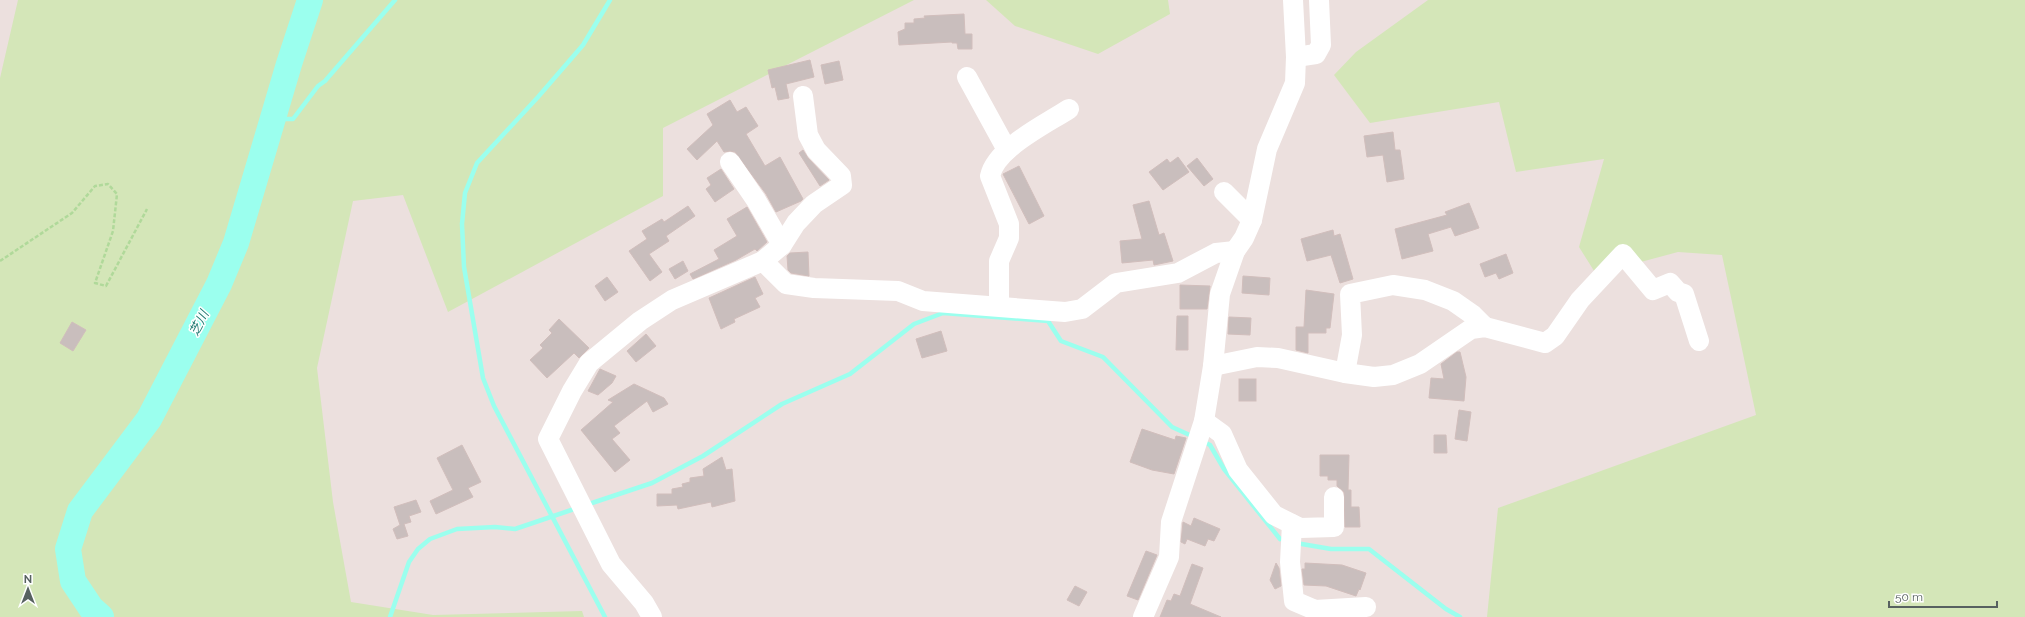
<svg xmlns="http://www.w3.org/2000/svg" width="2025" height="617" font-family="Raleway,'Noto Sans JP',sans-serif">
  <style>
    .green { fill: #d4e6b8 }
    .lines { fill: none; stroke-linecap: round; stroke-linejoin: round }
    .stream { stroke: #9bffee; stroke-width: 4.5 }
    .river { stroke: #9bffee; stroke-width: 26 }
    .building { fill: #c9bebd; stroke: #d1bebc }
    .path { stroke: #b0d99a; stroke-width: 2.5; stroke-dasharray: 4 2; stroke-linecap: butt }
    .minor { stroke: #fff; stroke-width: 20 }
    .labels { text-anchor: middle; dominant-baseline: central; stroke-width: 3; stroke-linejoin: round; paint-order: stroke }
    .water-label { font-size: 13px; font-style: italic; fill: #287f77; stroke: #fff }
  </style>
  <rect width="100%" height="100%" fill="#ece0de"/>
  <g class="green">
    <path d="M18 0H914L663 128V196L448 312 403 195 353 201 317 368 333 502 351 602 433 615 582 611 584 617H0V78Z"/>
    <path d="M986 0H1168L1170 14 1098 54 1015 26Z"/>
    <path d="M1428 0H2025V617H1487L1498 508 1756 415 1722 255 1678 252 1596 274 1579 247 1604 159 1516 172 1499 102 1370 123 1334 75 1356 52Z"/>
  </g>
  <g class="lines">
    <g class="stream">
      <path d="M274 119H293L318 86 325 81 395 0"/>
      <path d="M1202 441 1210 445 1224 469 1280 539"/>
      <path d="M586 505 652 483 703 456 782 404 850 374 914 324 943 313 1048 321 1061 341 1103 357 1172 427 1194 437"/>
      <path d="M1296 543 1331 549H1369L1446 609 1460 617"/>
      <path d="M390 617 409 562 418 549 430 539 457 529 495 527 515 529 577 508"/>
      <path d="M605 617 494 406 483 378 464 267 462 224 465 193 477 163 538 97 583 45 610 0"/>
    </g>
    <path class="river" d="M101 617 91 608 73 581 68 549 80 511 149 419 219 284 236 243 289 64 310 0"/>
  </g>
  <g class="building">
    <path d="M964 14 965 34H972V49H958L957 43H952V42L899 45 898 32 905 29V23H914V19L925 18 924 16Z"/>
    <path d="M810 60 814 77 786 84 789 98 778 100 775 87 772 88 768 70Z"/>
    <path d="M839 61 843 80 825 84 821 65Z"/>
    <path d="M730 100 737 112 746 107 758 126 746 134 765 166 780 157 803 199 801 201 776 212 766 194 735 152 730 151 724 152 717 141 697 160 687 149 713 125 707 114Z"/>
    <path d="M1393 132 1395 150H1400L1404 179 1387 182 1383 155 1367 157 1364 136Z"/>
    <path d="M803 150 808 158 829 180 820 186 799 153Z"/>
    <path d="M1178 157 1189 172 1163 190 1149 172 1167 159 1170 163Z"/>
    <path d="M1197 158 1213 179 1204 186 1187 166Z"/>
    <path d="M1019 166 1044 216 1029 224 1003 174Z"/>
    <path d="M721 169 734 189 715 202 706 189 711 185 707 178Z"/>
    <path d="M1149 201 1159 235 1164 233 1173 261 1154 265 1153 260 1122 263 1120 241 1142 239 1133 205Z"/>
    <path d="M1469 203 1479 228 1455 236 1451 227 1428 234 1433 251 1402 259 1395 229 1447 215 1445 212Z"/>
    <path d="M688 206 695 216 666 236 669 241 649 254 662 272 650 281 629 251 647 239 642 231 662 219 664 222Z"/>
    <path d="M747 207 767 242 757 251 755 249 736 260 693 279 690 274 719 259 714 250 737 236 727 219Z"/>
    <path d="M1333 230 1334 236 1340 234 1353 279 1340 283 1331 255 1307 261 1301 239Z"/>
    <path d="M808 252 809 276 791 273 788 270 787 256 790 253Z"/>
    <path d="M1506 254 1513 273 1499 279 1496 273 1485 277 1480 264Z"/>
    <path d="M683 261 688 271 675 279 669 269Z"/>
    <path d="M1243 276 1270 278 1269 295 1242 293Z"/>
    <path d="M607 277 618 292 605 301 595 286Z"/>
    <path d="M755 277 763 294 755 298 760 307 734 319 735 322 721 329 709 298Z"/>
    <path d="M1180 285 1210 286 1207 309H1180Z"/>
    <path d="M1306 290 1334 294 1330 328H1326V333H1308V353L1296 350V327H1304Z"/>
    <path d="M1177 316H1188V350H1176Z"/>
    <path d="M1229 317 1251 318 1250 335 1228 334Z"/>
    <path d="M559 319 589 348 579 358 574 353 547 378 530 360 543 348 540 345 552 333 549 330Z"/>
    <path d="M72 322 86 330 73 351 60 343Z"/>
    <path d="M941 331 947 351 922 358 916 339Z"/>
    <path d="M646 334 656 346 636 362 627 351Z"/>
    <path d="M1457 352H1460L1466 377 1464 401 1429 398 1431 378 1444 379 1441 364Z"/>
    <path d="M600 369 616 376 612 383 598 395 588 391Z"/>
    <rect x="1239" y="379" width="17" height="22"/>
    <path d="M634 384 664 398 668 404 653 412 647 401 614 426 620 433 612 439 630 460 615 472 581 430 613 402 608 400Z"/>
    <path d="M1459 410 1471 412 1467 441 1455 439Z"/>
    <path d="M1142 429 1175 440 1176 436 1186 438 1174 474 1152 470 1130 462Z"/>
    <path d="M1434 435H1446L1447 453H1434Z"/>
    <path d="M462 445 481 482 468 488 473 497 436 514 430 501 453 490 437 458Z"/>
    <path d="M1320 455H1349L1348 490H1351V507H1359L1360 527H1345L1344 492 1337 486V480H1328V476H1320Z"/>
    <path d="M722 457 726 470 732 469 735 501 712 507 711 502 678 509 677 505 657 506V494H672V489L683 487 682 484 690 482V478L704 476 703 469Z"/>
    <path d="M416 500 421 512 409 516 411 522 404 524 408 536 397 539 393 529 400 525 394 507Z"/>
    <path d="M1194 518 1220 529 1214 541 1208 539 1205 546 1187 539 1185 544 1181 542 1183 522 1191 526Z"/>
    <path d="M1146 551 1157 555 1138 600 1127 596Z"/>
    <path d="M1276 563 1279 568 1281 586 1275 589 1270 580Z"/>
    <path d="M1305 563 1342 565 1366 573 1360 590 1359 589 1356 596 1326 586 1304 585 1302 569H1305Z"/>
    <path d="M1192 564 1203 568 1190 604 1221 617H1160L1167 600 1171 601 1174 594 1180 596Z"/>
    <path d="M1075 586 1087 592 1079 606 1067 600Z"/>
  </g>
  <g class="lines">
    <path class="path" d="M0 261 72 213 95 186 108 184 117 194 113 231 95 283 106 286 147 209"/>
    <g class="minor">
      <path d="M1296 57 1316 54 1321 45 1319 0"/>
      <path d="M967 77 1007 150"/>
      <path d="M730 162 756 200 782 245"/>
      <path d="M1224 192 1252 220"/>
      <path d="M763 261 782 245 796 223 814 204 842 185 841 176 816 150 808 135 803 96"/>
      <path d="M999 306V261L1009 238V224L990 176C996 148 1046 124 1069 109"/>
      <path d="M1213 366 1257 357 1278 358 1345 373 1374 377 1393 375 1420 364 1471 329 1485 327 1545 343 1555 336 1580 300 1623 254 1653 290 1670 283 1678 292 1684 294 1699 341"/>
      <path d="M1345 373 1352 335 1350 294 1393 285 1425 290 1453 301 1473 315 1485 327"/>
      <path d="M1204 421 1222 434 1238 470 1274 515 1300 528 1334 527V497"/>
      <path d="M1292 524 1290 562 1294 601 1315 610 1366 607"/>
      <path d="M652 617 644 603 611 564 548 439 572 391 589 363 640 321 672 300 763 261 786 284 814 288 898 291 923 301 1065 312 1082 309 1116 283 1178 273 1216 253 1235 251"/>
      <path d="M1143 617 1169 557 1171 522 1204 421 1213 366 1220 294 1235 251 1244 238 1252 220 1267 149 1295 83 1296 57 1293 0"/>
    </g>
  </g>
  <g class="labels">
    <g class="water-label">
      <text transform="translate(199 323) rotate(-63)">芝川</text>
    </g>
  </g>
  <g transform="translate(28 589)" stroke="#ffffff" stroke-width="3" paint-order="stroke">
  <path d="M0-3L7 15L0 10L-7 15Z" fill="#576160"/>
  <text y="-6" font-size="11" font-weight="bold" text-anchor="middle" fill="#576160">N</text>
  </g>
  <path d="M1889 601v6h108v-6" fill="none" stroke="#576160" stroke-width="2"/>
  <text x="1895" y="601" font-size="12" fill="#576160" stroke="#ffffff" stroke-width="3" paint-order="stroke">50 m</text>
</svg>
